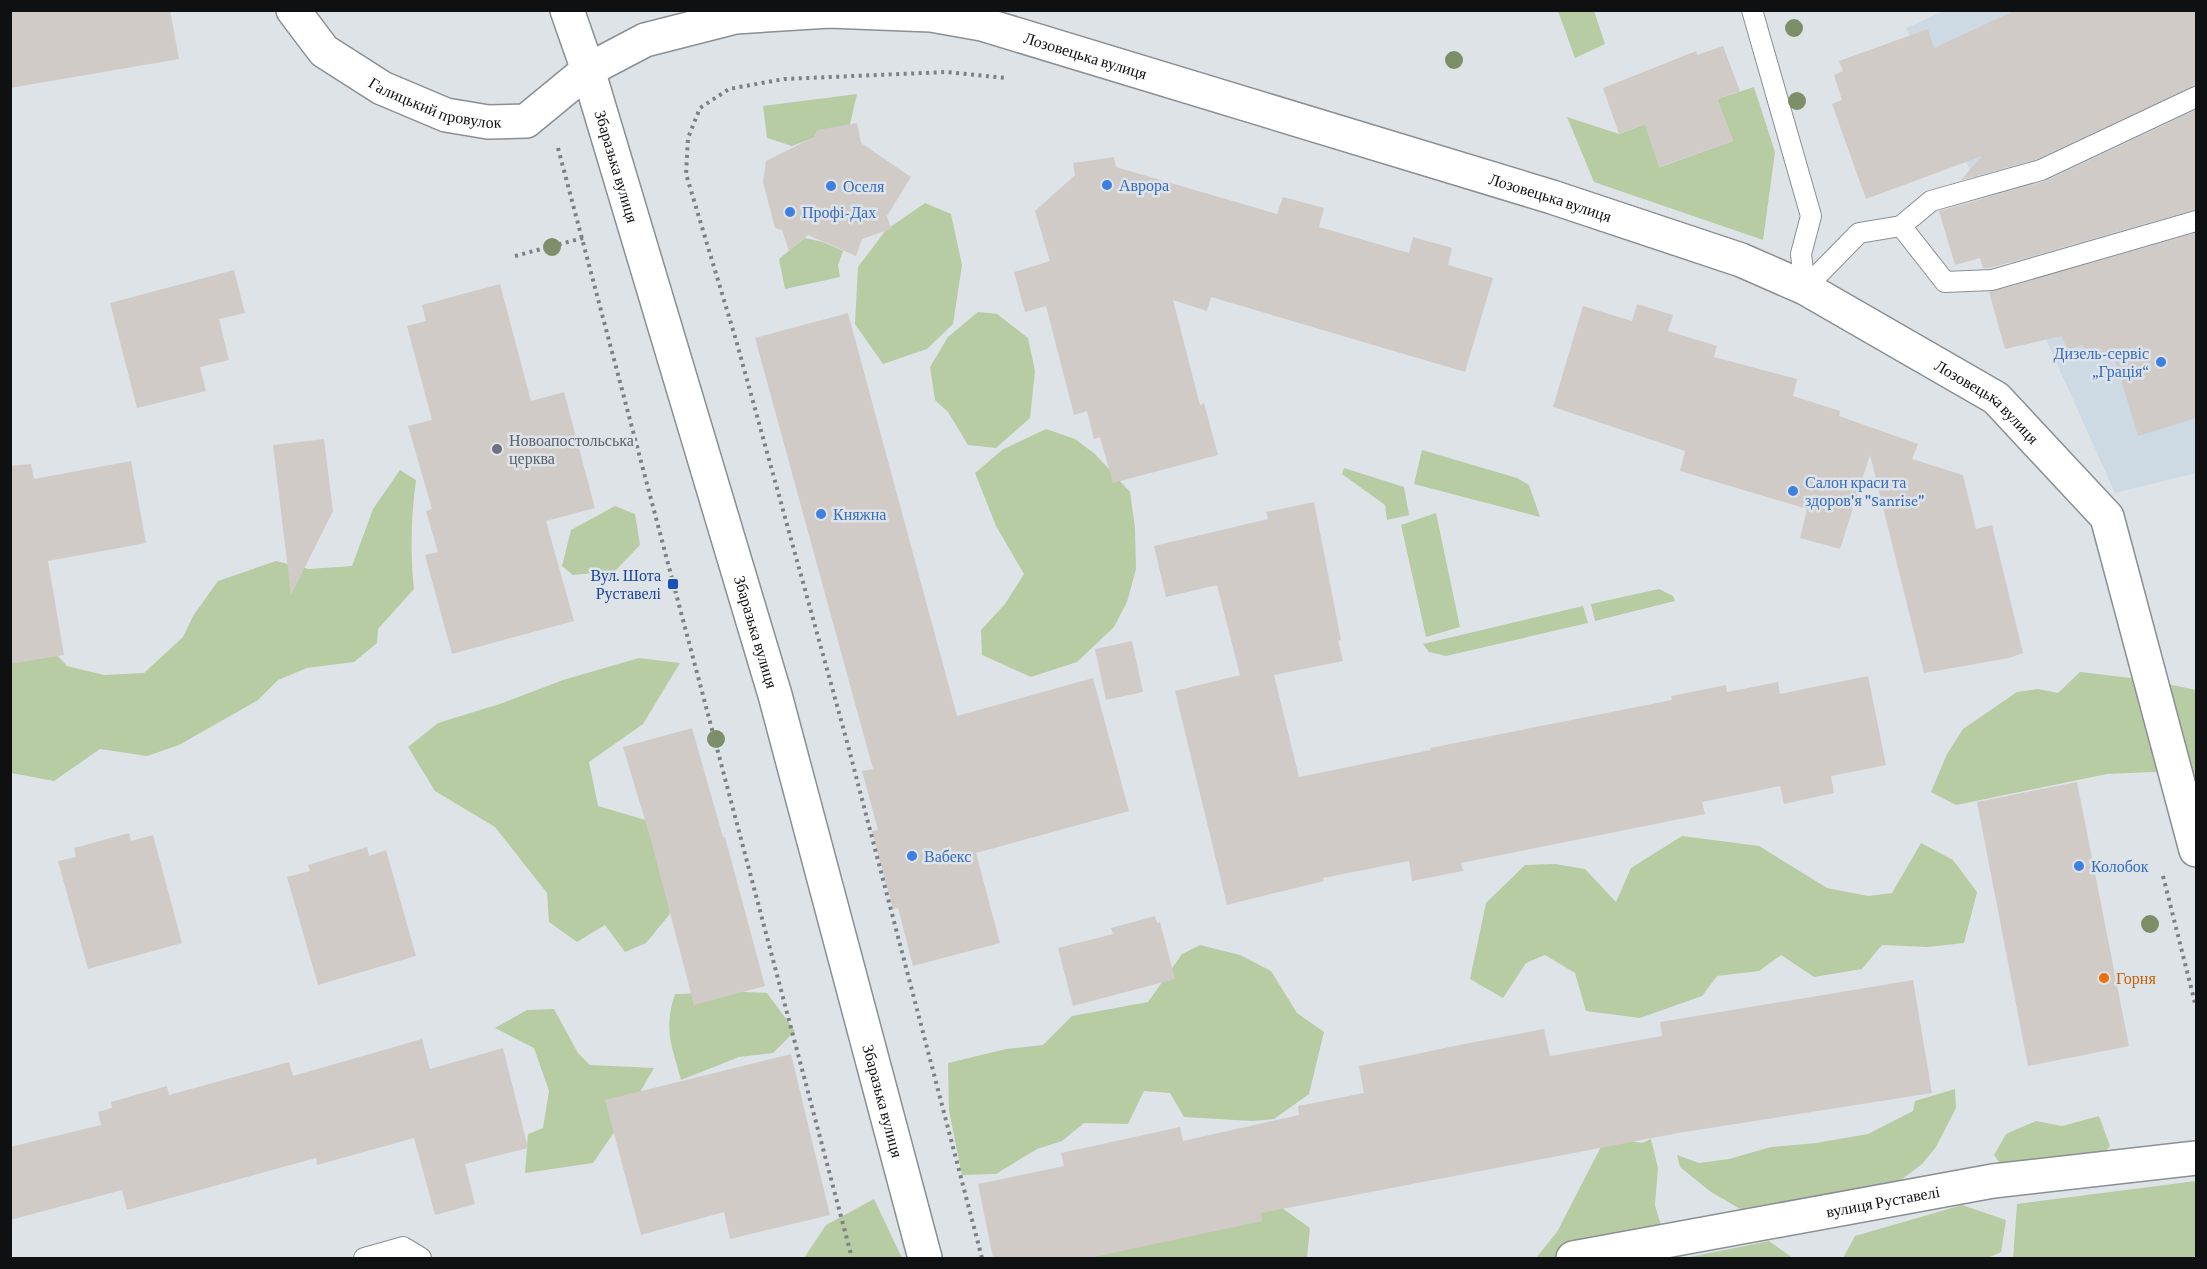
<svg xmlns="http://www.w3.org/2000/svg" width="2207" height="1269" font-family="'Crimson Pro',serif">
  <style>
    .built { fill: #cdd9e3 }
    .green { fill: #b7cca3 }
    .building { fill: #d1cbc8 }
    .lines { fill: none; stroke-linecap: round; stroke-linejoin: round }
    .service-casing { stroke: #8a8f93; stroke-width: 22 }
    .minor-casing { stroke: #8a8f93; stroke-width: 36 }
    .secondary-casing { stroke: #8a8f93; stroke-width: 36 }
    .path { stroke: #7d8084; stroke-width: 4; stroke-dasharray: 3 4.5; stroke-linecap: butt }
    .service { stroke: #fff; stroke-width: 20 }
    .minor { stroke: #fff; stroke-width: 33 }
    .secondary { stroke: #fff; stroke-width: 33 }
    .tree { fill: #7d8f68 }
    .shop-dot { fill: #3f7fe0; stroke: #dee3e8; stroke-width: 2 }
    .worship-dot { fill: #6b7280; stroke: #dee3e8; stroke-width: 2 }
    .transit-dot { fill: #1a4fb4; stroke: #dee3e8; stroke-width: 2 }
    .food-dot { fill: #e8710a; stroke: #dee3e8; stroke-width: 2 }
    .labels { text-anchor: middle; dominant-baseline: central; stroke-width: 5; stroke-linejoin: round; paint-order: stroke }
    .street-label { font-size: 16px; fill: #0e1012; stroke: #dee3e8 }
    .shop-label { font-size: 16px; fill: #366cbe; stroke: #dee3e8; text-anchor: start }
    .worship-label { font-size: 16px; fill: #5b616d; stroke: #dee3e8; text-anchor: start }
    .transit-label { font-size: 16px; fill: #164399; stroke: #dee3e8; text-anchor: end }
    .food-label { font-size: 16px; fill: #c56008; stroke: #dee3e8; text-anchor: start }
  </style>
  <rect width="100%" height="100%" fill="#dee3e8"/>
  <path class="built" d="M1944 11H2196V473L2115 493 1906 28Z"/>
  <g class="green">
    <path d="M1558 11H1594L1605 44 1575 58Z"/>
    <path d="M1754 87 1775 152 1763 240 1594 182 1567 117 1619 134 1645 124 1660 167 1733 141 1717 99Z"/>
    <path d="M857 94 850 124 792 146 767 138 763 106Z"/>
    <path d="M925 203 951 214 962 265 953 324 927 349 883 364 855 324 858 267 886 230Z"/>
    <path d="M805 238 823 242 843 251 838 265 840 277 785 289 779 259Z"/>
    <path d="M978 312 997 314 1028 338 1035 371 1030 418 996 448 968 445 948 412 935 400 930 367 948 337Z"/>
    <path d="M1046 429 1075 439 1095 454 1130 492 1135 528 1136 569 1127 602 1114 627 1077 662 1031 677 982 655 981 630 1005 604 1024 574 996 526 975 473 1002 450Z"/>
    <path d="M1422 450 1517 478 1529 485 1540 517 1414 484Z"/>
    <path d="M1344 468 1404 487 1409 515 1387 520 1385 505 1342 474Z"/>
    <path d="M400 470 416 480C411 517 410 552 414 589L378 629 377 643 354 662 307 668 278 680 258 700 179 745 147 756 100 749 54 781 11 773 10 620 38 635 67 666 104 675 144 673 183 637 193 616 218 581 276 561 309 569 352 566 373 509Z"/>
    <path d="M615 506 635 514 640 545 615 571 573 575 562 566 571 530Z"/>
    <path d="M1436 513 1460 627 1426 637 1401 525Z"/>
    <path d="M1659 589 1673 596 1675 601 1595 621 1591 604Z"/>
    <path d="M1583 606 1588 623 1446 656 1429 652 1423 644Z"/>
    <path d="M639 658 680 663 643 724 589 762 598 806 676 829 682 861 669 915 646 943 625 952 605 925 577 942 549 922 547 893 495 827 435 791 408 747 438 723 503 703 563 680Z"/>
    <path d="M2080 672 2148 680 2196 690V783L2175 771 2107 774 1956 805 1931 792 1947 754 1963 729 2017 692 2038 689 2058 693Z"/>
    <path d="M1682 836 1759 846 1827 888 1868 896 1892 893 1921 843 1953 860 1977 892 1964 943 1928 947 1882 945 1862 969 1814 977 1781 955 1759 971 1717 976 1702 996 1640 1018 1586 1011 1575 973 1545 955 1526 963 1503 998 1470 979 1486 903 1525 865 1555 864 1585 869 1616 902 1631 868Z"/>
    <path d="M1200 945 1240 955 1271 971 1297 1013 1324 1032 1309 1094 1274 1119 1253 1121 1184 1117 1170 1093 1144 1091 1128 1124 1084 1123 1062 1141 1037 1149 996 1174 962 1175 949 1111 948 1063 1006 1049 1043 1045 1072 1016 1148 1002 1182 954Z"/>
    <path d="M745 992 767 993 795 1031 773 1053 739 1057 681 1080C672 1046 663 1029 675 994Z"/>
    <path d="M554 1009 578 1053 590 1065 654 1068 630 1109 593 1163 525 1173 528 1134 543 1128 549 1091 534 1048 495 1028 527 1010Z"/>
    <path d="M1955 1089 1956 1108 1936 1147 1922 1164 1897 1183 1779 1212 1742 1210 1711 1192 1680 1167 1677 1155 1699 1163 1729 1159 1771 1147 1816 1143 1868 1134 1913 1111 1915 1101Z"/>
    <path d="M2099 1116 2110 1146 2079 1180 2004 1169 1994 1155 2006 1134 2036 1121 2062 1126Z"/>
    <path d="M1606 1137 1642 1143 1651 1139 1658 1168 1655 1205 1662 1229 1648 1258H1536L1557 1232Z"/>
    <path d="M2196 1181V1258H2013L2017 1204Z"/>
    <path d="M874 1199 902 1258H804L826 1225Z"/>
    <path d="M1962 1205 2006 1220 2001 1252 1988 1258H1843L1855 1236Z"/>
    <path d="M1282 1208 1310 1228 1307 1258H1067L1111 1237Z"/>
    <path d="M1769 1241 1793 1258H1685Z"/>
  </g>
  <g class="building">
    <path d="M10 10H170L179 59 10 88Z"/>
    <path d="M2016 10H2196V85L2037 159 1961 180 1982 156 1866 199 1832 104 1842 100 1834 75 1843 71 1839 61 1928 29 1934 48Z"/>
    <path d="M1723 46 1740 91 1717 99 1733 141 1659 167 1645 124 1619 134 1603 88 1696 51 1697 55Z"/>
    <path d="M2196 110V209L1990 268H1983L1980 258 1955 265 1939 211 2046 181Z"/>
    <path d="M857 123 861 143 911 177 887 216 891 229 862 239 856 256 808 235 789 251 782 230 775 228 763 182 766 161 814 137 817 130Z"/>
    <path d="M1114 157 1116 167 1277 214 1283 197 1324 208 1319 227 1409 253 1413 237 1452 248 1448 265 1493 278 1465 372 1211 297 1207 311 1173 300 1200 405 1204 403 1218 455 1113 483 1100 437 1094 439 1087 411 1074 415 1046 306 1025 312 1014 272 1050 261 1035 211 1075 175 1073 163Z"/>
    <path d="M2196 233V418L2138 436 2112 350 2087 357 2083 345 2067 350 2062 336 2005 349 1989 292Z"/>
    <path d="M234 270 245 313 219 319 229 360 200 367 206 391 137 408 110 303Z"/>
    <path d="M500 284 531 401 564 392 595 508 546 521 574 621 452 654 425 555 438 552 426 511 432 509 408 426 432 420 407 326 426 321 422 305Z"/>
    <path d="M1637 304 1673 315 1668 331 1717 346 1714 357 1797 379 1793 396 1840 411 1839 416 1918 444 1912 459 1963 475 1976 529 1992 525 2023 653 2009 658 1924 673 1870 455 1840 549 1800 538 1807 509 1680 471 1685 451 1553 407 1583 306 1632 321Z"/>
    <path d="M848 313 957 716 1093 678 1129 811 976 853 1000 943 913 966 898 908 893 909 872 831 878 830 862 771 873 769 755 338Z"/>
    <path d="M324 439 333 511 291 595 273 445Z"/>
    <path d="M131 461 146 543 48 561 64 655 10 664V466L31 464 34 479Z"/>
    <path d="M1314 502 1341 640 1338 641 1343 661 1274 675 1299 777 1431 750 1430 748 1672 700 1671 696 1726 685 1727 692 1778 682 1780 694 1868 676 1886 765 1831 776 1834 793 1784 804 1780 786 1702 802 1705 814 1461 863 1463 871 1412 881 1409 861 1323 878 1324 881 1227 905 1175 691 1240 675 1217 585 1166 597 1154 546 1268 519 1266 512Z"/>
    <path d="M1132 641 1143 692 1106 700 1095 649Z"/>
    <path d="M692 728 723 837H725L765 986 694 1005 651 840 623 747Z"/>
    <path d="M2077 782 2129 1046 2028 1066 1977 802Z"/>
    <path d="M129 833 131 841 153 835 182 943 88 969 58 861 76 857 74 848Z"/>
    <path d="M367 847 369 856 386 850 416 956 318 985 287 877 310 871 308 865Z"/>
    <path d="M1155 916 1157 923 1160 922 1175 979 1073 1006 1058 948 1113 934 1111 928Z"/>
    <path d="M1913 980 1932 1093 1678 1133 1261 1213 1262 1221 1089 1258H993L978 1184 1064 1166 1061 1153 1180 1127 1183 1141 1299 1115 1298 1106 1364 1093 1359 1066 1464 1044 1544 1029 1550 1056 1662 1036 1660 1022Z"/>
    <path d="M422 1039 430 1069 503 1048 528 1148 465 1164 475 1204 435 1215 414 1138 317 1165 316 1158 127 1210 122 1190 10 1220V1147L101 1125 98 1112 112 1108 111 1102 167 1086 169 1095 289 1062 293 1076Z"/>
    <path d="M791 1054 830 1215 730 1239 724 1212 641 1235 605 1100Z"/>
  </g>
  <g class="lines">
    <g class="service-casing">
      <g id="service">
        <path d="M1752 10 1811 216 1801 254 1805 288 1859 233 1901 226 1931 201 2041 170 2196 97"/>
        <path d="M1901 226 1945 282 1992 280 2196 221"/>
        <path d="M364 1258 403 1247 421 1258"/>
      </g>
    </g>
    <g class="minor-casing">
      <g id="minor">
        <path id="s1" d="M293 10 324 51 382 88 446 115 488 122 526 121 588 70 645 40 735 17 829 11 931 15 982 24 1552 197 1741 260 1805 288 1996 398 2107 517 2196 850"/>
        <path id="s2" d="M1573 1258 1993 1181 2196 1158"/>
      </g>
    </g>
    <g class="secondary-casing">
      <g id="secondary">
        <path id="s3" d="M567 10 588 70 775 695 925 1258"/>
      </g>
    </g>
    <g class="path">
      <path d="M558 148 852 1258"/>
      <path d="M515 256 583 238"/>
      <path d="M2163 876 2196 1007"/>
      <path d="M982 1258 846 738 736 340 686 174 688 138 700 108 729 89 784 79 947 72 1006 78"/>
    </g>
    <use href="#service" class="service"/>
    <use href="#minor" class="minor"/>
    <use href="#secondary" class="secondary"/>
  </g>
  <g class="tree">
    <circle cx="1794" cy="28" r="9"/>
    <circle cx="1454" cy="60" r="9"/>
    <circle cx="1797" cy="101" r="9"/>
    <circle cx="552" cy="247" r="9"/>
    <circle cx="716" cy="739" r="9"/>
    <circle cx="2150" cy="924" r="9"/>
  </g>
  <g class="shop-dot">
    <circle cx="1107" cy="185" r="6"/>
    <circle cx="831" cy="186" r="6"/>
    <circle cx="790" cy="212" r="6"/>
    <circle cx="2161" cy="362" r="6"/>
    <circle cx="1793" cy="491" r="6"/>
    <circle cx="821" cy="514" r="6"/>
    <circle cx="912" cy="856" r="6"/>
    <circle cx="2079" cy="866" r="6"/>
  </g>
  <circle class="worship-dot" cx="497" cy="449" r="6"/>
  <rect class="transit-dot" x="667" y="578" width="12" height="12" rx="3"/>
  <circle class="food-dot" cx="2104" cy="978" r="6"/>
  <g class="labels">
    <g class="street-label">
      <text stroke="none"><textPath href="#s1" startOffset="864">Лозовецька вулиця</textPath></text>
      <text stroke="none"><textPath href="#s1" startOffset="176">Галицький провулок</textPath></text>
      <text stroke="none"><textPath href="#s3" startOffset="164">Збаразька вулиця</textPath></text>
      <text stroke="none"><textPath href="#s1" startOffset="1350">Лозовецька вулиця</textPath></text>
      <text stroke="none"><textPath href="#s1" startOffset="1836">Лозовецька вулиця</textPath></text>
      <text stroke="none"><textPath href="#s3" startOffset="650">Збаразька вулиця</textPath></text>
      <text stroke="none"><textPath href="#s3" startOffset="1136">Збаразька вулиця</textPath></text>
      <text stroke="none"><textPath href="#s2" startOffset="315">вулиця Руставелі</textPath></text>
    </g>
    <g class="shop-label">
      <text x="1119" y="185">Аврора</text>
      <text x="843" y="186">Оселя</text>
      <text x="802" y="212">Профі-Дах</text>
      <text x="2149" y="353" text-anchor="end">Дизель-сервіс<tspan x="2149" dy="18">„Грація“</tspan></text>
      <text x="1805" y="482">Салон краси та<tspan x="1805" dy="18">здоров'я "Sanrise"</tspan></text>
      <text x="833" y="514">Княжна</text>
      <text x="924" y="856">Вабекс</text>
      <text x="2091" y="866">Колобок</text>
    </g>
    <g class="worship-label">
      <text x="509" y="440">Новоапостольська<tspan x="509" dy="18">церква</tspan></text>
    </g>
    <g class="transit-label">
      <text x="661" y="575">Вул. Шота<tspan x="661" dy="18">Руставелі</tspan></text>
    </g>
    <g class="food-label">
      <text x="2116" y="978">Горня</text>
    </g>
  </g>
  <rect width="2207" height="1269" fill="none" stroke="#0e1012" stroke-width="24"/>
</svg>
